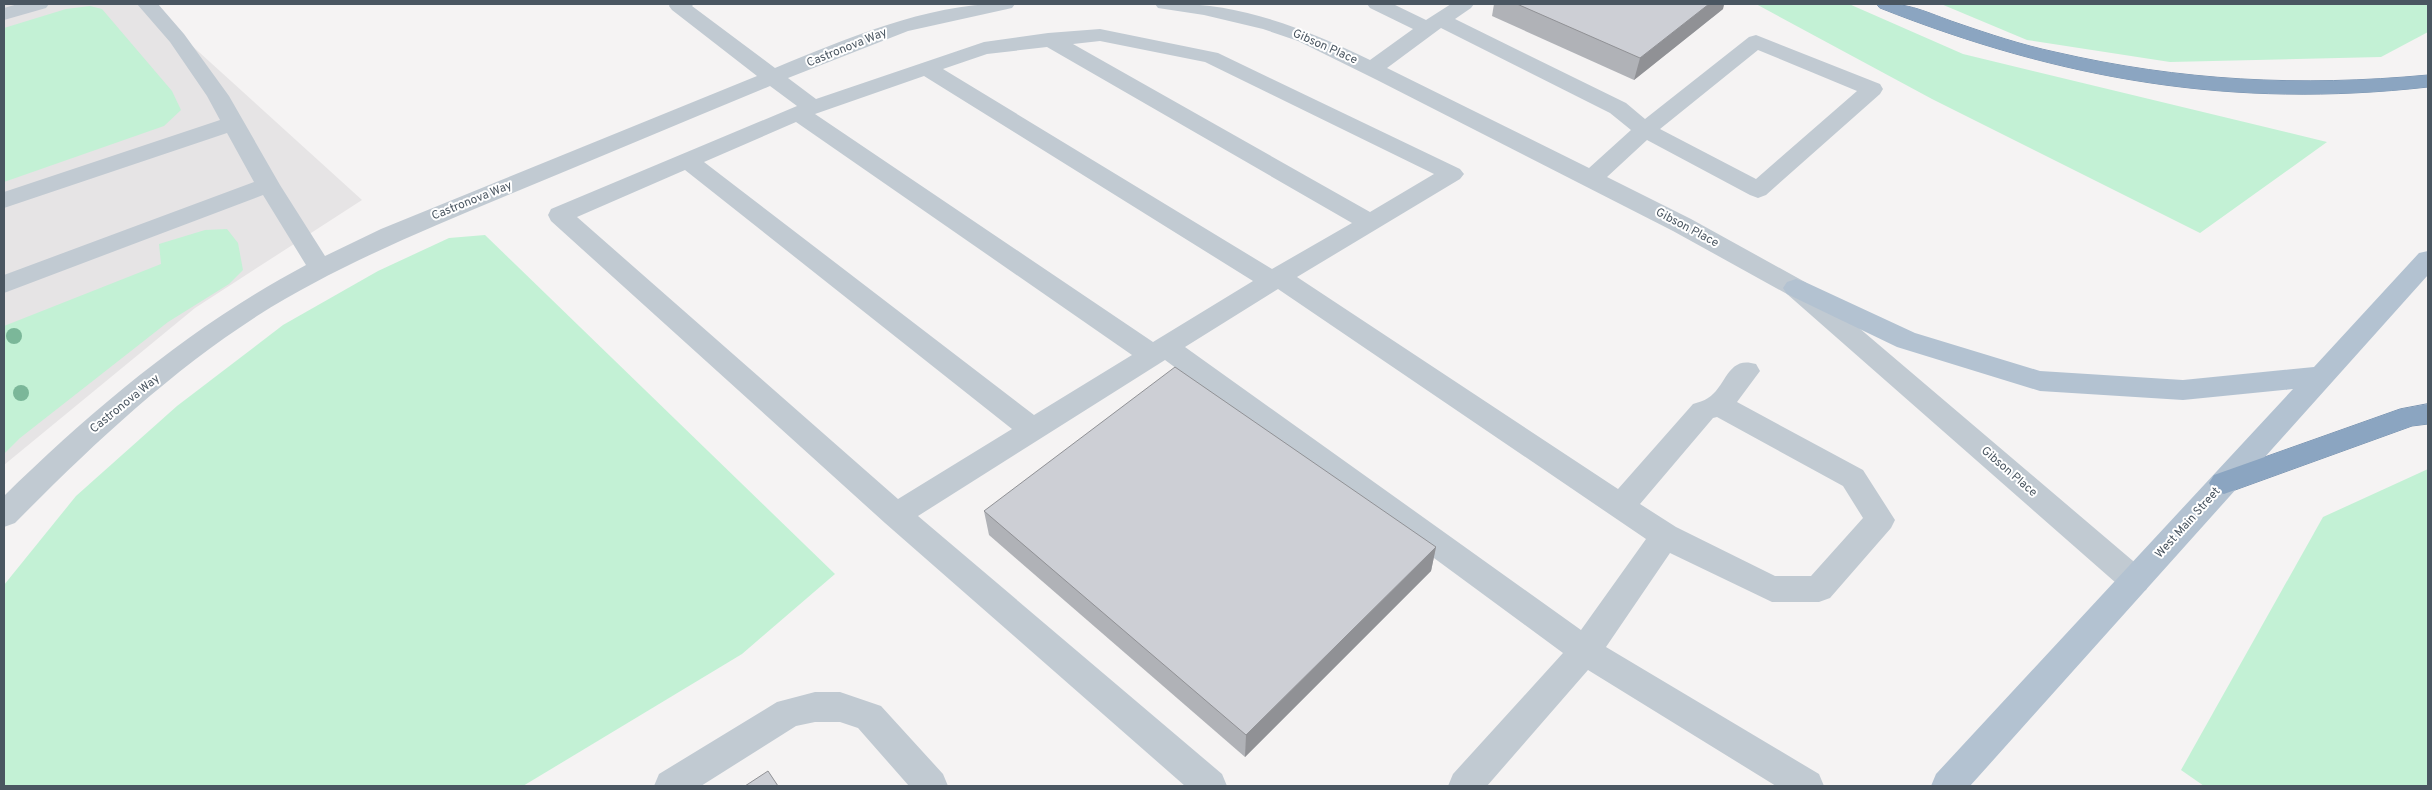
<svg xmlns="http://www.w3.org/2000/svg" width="2432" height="790" font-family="Overpass,sans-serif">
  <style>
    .education { fill: #e6e4e5 }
    .green { fill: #c3f1d5 }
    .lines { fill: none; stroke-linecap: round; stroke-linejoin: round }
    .highway-casing { stroke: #7690ad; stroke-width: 1 }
    .minor { fill: #c1cad2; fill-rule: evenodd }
    .major { fill: #b3c2d1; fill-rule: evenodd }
    .highway { fill: #8ba5c1; fill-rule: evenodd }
    .tree { fill: #7bb799 }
    .wall { fill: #b0b2b7 }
    .shaded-wall { fill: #909195 }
    .building { fill: #cdcfd5; stroke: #909195 }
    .labels { text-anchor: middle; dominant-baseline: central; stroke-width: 4; stroke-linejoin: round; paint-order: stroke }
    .street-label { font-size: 12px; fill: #4a5661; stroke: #fff }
  </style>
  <rect width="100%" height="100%" fill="#f5f3f3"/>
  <path class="education" d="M4 4H146L362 200 195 308 4 465Z"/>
  <g class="green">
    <path d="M1756 4H1849L1963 54 2327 142 2200 233 1932 99Z"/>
    <path d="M1941 4H2428V32L2381 57 2170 62 2027 40Z"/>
    <path d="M90 6 102 9 172 91 181 110 164 126 4 182V28L66 9Z"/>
    <path d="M227 229 238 243 243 270 229 284 168 322 20 438 4 454V326L161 264 159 244 205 230Z"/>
    <path d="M485 235 835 574 742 654 523 786H4V585L76 496 177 406 283 325 378 271 449 238Z"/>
    <path d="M2428 469V786H2204L2181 770 2323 517Z"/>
  </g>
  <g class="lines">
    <g class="highway-casing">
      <g id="highway">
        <path d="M1877 4C1910 2 1927 13 1957 23 1989 34 2022 45 2055 52 2181 81 2300 87 2428 75V87C2233 109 2062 80 1880 8Z"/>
        <path d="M2428 404V424L2412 426 2224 494 2214 491 2209 483 2214 475 2400 409Z"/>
      </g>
    </g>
    <g class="minor">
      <path d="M18 4H49L46 8 4 20V8Z"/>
      <path d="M137 4H158L184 34 229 96 280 185 325 256 381 229 757 76 672 10 669 6 670 4H694L692 6 775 68C848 38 935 0 1015 4L1012 8 908 31 788 78 816 99 984 42 1048 33 1100 29 1218 53 1460 169 1464 174 1460 179 1297 277 1618 489 1693 404C1698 402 1704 401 1708 398 1727 386 1727 355 1756 364L1760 371 1737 402 1863 470 1895 520 1891 528 1830 598 1819 602H1772L1670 553 1606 647 1819 774 1824 786H1776L1588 670 1487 786H1448L1453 774 1563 653 1165 360 918 516 1222 774 1227 786H1185L885 523 551 221 548 215 551 209 797 106 770 86C683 122 595 159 508 195 422 231 336 266 257 316 167 374 89 448 15 523L4 527V496C95 407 193 325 306 265L263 195 4 293V275L254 182 227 133 4 208V192L220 120 207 96 170 42ZM1100 41 1205 62 1434 174 1370 212 1073 44ZM1047 47 1352 223 1272 269 943 69 987 54ZM924 76 1253 281 1153 342 815 114ZM796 122 1132 355 1034 415 704 162ZM685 170 1012 429 898 499 577 217ZM1278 289 1646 539 1581 630 1185 347ZM1717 417 1843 486 1863 518 1811 576H1775L1676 527 1640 504 1713 418Z"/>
      <path d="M1155 4C1234 0 1301 27 1370 60L1413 29 1370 8 1367 4H1393L1426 20 1451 4H1474L1471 8 1455 19 1626 103 1645 119 1749 37 1756 35 1880 84 1883 89 1880 94 1766 195 1758 198 1750 195 1647 140 1607 177 1691 219 1805 282 2146 572 2150 581 2146 590 2135 594 2124 590 1787 294 1673 231 1377 80 1298 41 1263 29 1204 15 1158 8ZM1441 28 1610 113 1631 130 1589 168 1387 68ZM1758 50 1857 91 1756 179 1660 129Z"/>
      <path d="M815 692H840L881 706 943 774 948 786H909L858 728 840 722H815L796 726 701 786H654L659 774 777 702Z"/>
    </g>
    <path class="major" d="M2428 251V275L1970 786H1931L1936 774 2293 389 2183 400 2040 391 1897 347 1787 294 1783 288 1787 282 1796 279 1805 282 1915 333 2040 371 2183 380 2314 367 2419 253Z"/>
    <use href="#highway" class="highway"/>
  </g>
  <g class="tree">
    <circle cx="14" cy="336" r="8"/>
    <circle cx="21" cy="393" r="8"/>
  </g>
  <g class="wall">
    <path d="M1494 4H1724L1723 9 1634 80 1492 16Z"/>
    <path d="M984 511 1436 547 1431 571 1245 757 989 535Z"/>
  </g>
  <g class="shaded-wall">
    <path d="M1709 4H1724L1723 9 1634 80 1640 58Z"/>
    <path d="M1436 547 1431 571 1245 757 1246 735Z"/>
  </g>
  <g class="building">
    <path d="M1517 4H1709L1640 58Z"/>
    <path d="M1175 367 1436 547 1246 735 984 511Z"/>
    <path d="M768 771 778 786H745Z"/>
  </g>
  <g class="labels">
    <g class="street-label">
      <text transform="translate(1325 47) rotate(24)">Gibson Place</text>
      <text transform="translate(847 48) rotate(-22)">Castronova Way</text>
      <text transform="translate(472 201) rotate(-22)">Castronova Way</text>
      <text transform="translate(1687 228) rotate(28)">Gibson Place</text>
      <text transform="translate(125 404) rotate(-39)">Castronova Way</text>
      <text transform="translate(2009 472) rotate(41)">Gibson Place</text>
      <text transform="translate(2188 523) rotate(-48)">West Main Street</text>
    </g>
  </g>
  <rect width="2432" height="790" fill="none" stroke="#4a5661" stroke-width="10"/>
</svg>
